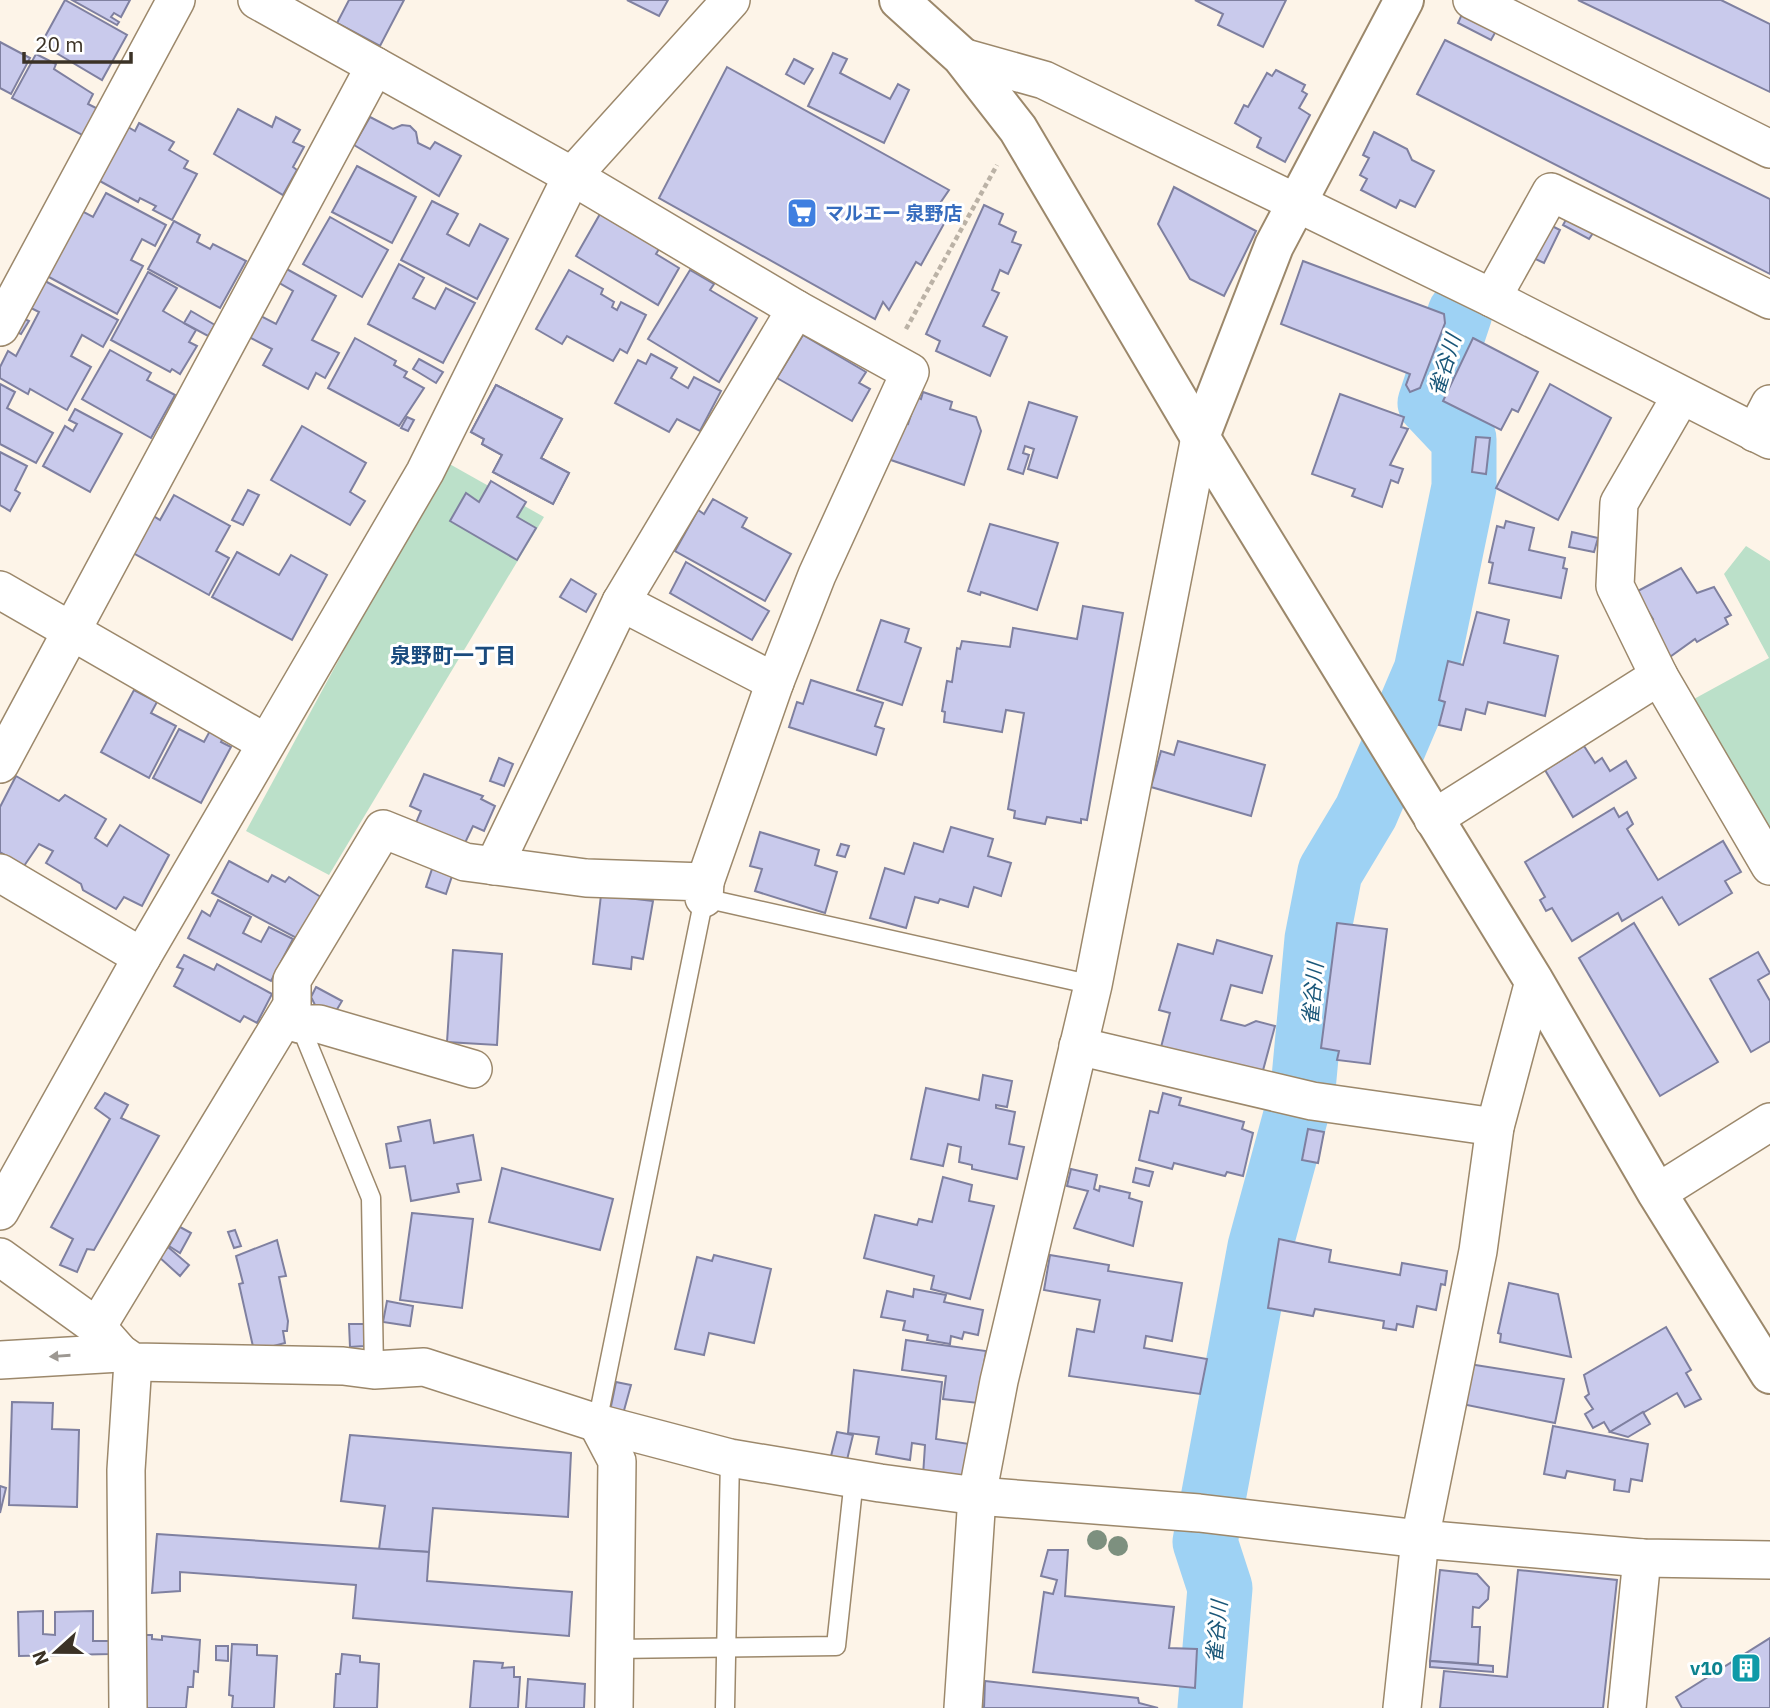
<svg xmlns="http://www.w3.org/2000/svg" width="1770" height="1708" font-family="'IBM Plex Sans','Noto Sans JP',sans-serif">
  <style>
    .green { fill: #bbe0c9 }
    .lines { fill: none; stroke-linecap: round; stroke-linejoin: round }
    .river { stroke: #9ed2f4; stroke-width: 65 }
    .building { fill: #c9caec; stroke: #7f80a0; stroke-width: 2 }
    .service-casing { stroke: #9c886b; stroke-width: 21 }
    .minor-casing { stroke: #9c886b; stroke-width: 40 }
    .tertiary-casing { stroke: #9c886b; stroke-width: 42 }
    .path { stroke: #bbb2a6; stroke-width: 4.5; stroke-dasharray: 5 3.5; stroke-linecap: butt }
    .service { stroke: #fff; stroke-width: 18 }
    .minor { stroke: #fff; stroke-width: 37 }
    .tertiary { stroke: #fff; stroke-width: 38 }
    .tree { fill: #7d907f }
    .oneway { fill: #9d9892 }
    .labels { text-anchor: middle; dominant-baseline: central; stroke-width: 6; stroke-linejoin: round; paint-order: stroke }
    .shop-label { font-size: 19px; font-weight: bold; fill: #366cbe; stroke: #fff; text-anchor: start }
    .culture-label { font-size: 19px; font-weight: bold; fill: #0d838f; stroke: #fff; text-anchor: end }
    .water-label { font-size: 21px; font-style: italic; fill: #1a5779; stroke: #fff }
    .neighbourhood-label { font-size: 21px; font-weight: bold; fill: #1a4b7e; stroke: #fff }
  </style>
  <rect width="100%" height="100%" fill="#fdf4e8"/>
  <g class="green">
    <path d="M446 462 544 517 329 875 246 831Z"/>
    <path d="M1746 546 1770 561V832L1694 699 1769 658 1724 574Z"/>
  </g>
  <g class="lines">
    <path class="river" d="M1210 1708 1220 1588 1205 1542 1260 1247 1303 1089 1317 939 1330 872 1366 812 1426 671 1464 487V439L1430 403 1460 313"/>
  </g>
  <g class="building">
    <path d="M65 0 127 35 102 80 41 44Z"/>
    <path d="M72 0H130L121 17 114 13 111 17 119 22 117 25Z"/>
    <path d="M349 0H404L380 46 337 23Z"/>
    <path d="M627 0H668L659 16Z"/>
    <path d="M1195 0H1286L1263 47 1218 25 1223 14Z"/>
    <path d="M1578 0H1721L1770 24V92Z"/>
    <path d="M1462 14 1496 31 1491 40 1458 23Z"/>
    <path d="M1445 40 1770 199V274L1417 94Z"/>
    <path d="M0 42 30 58 11 94 0 88Z"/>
    <path d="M833 53 847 59 840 73 890 99 898 84 909 90 884 143 808 106Z"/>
    <path d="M36 54 56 64 54 69 93 94 88 104 100 110 86 137 12 98Z"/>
    <path d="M794 59 813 69 804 84 786 74Z"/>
    <path d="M727 67 949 190 932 215 945 222 921 265 916 262 889 310 883 302 875 319 659 198Z"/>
    <path d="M1276 70 1305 85 1302 91 1307 94 1299 108 1310 115 1285 162 1257 147 1261 138 1235 123 1244 105 1248 107 1267 73 1272 76Z"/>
    <path d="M238 109 272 127 276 117 300 130 293 142 304 147 293 167 297 170 283 195 214 154Z"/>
    <path d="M370 117 393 129 402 125 410 126 416 132 418 143 430 149 435 142 461 156 439 196 354 145Z"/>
    <path d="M139 123 174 142 169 150 188 161 184 168 197 174 172 220 153 210 156 206 140 198 138 202 98 180 128 127 135 131Z"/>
    <path d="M1374 132 1407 149 1412 160 1434 171 1415 207 1400 200 1396 208 1361 190 1367 179 1360 175 1369 158 1363 155Z"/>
    <path d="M357 166 416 197 392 243 332 212Z"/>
    <path d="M1174 187 1256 231 1224 296 1190 279 1158 224Z"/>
    <path d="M106 193 166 225 155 246 142 239 131 260 143 266 117 314 47 276 82 211 93 217Z"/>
    <path d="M432 201 458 214 447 234 469 246 480 224 508 239 477 299 401 260Z"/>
    <path d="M984 205 1003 214 999 224 1016 232 1012 242 1021 245 1008 274 1000 270 992 290 999 293 983 326 1007 337 990 376 936 351 940 341 926 334Z"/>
    <path d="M600 214 659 249 656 254 679 268 658 305 576 256Z"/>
    <path d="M1568 216 1595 230 1589 239 1563 225Z"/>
    <path d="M330 217 388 250 362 297 303 264Z"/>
    <path d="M174 221 200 235 197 242 210 249 213 244 246 261 220 308 148 269Z"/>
    <path d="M1548 224 1560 230 1544 263 1531 257Z"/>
    <path d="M1303 261 1444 314 1445 323 1420 388 1410 392 1406 385 1410 374 1281 324Z"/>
    <path d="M399 264 424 278 413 298 435 309 446 288 475 303 443 363 368 324Z"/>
    <path d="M283 267 336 296 312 340 339 353 325 378 316 373 308 389 263 365 272 349 247 336 259 315 276 324 293 291 276 281Z"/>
    <path d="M569 270 603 289 601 294 614 302 612 307 617 310 621 302 646 315 627 353 620 349 613 361 567 336 562 344 536 329Z"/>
    <path d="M690 270 714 284 710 290 757 318 719 382 648 339Z"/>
    <path d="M148 272 177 288 163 311 196 330 189 342 197 346 180 374 172 369 170 372 111 340Z"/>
    <path d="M45 281 118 320 103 347 82 335 71 356 91 367 67 410 30 389 28 394 0 378V367L8 351 16 356 39 312 29 307Z"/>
    <path d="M191 311 215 325 208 336 184 323Z"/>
    <path d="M22 318 29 321 21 334 14 331Z"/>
    <path d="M803 335 866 372 859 383 870 389 852 421 777 378Z"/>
    <path d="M355 338 396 361 394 365 407 372 404 377 424 388 399 426 328 388Z"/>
    <path d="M1473 338 1538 372 1518 412 1512 409 1501 430 1443 401Z"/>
    <path d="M110 350 151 373 147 380 175 395 151 438 82 399Z"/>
    <path d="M651 354 677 368 671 378 688 388 694 377 721 391 700 431 677 419 669 432 615 403 638 360 646 364Z"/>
    <path d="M419 359 443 372 436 383 413 369Z"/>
    <path d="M0 384 15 392 7 408 53 433 36 463 0 444Z"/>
    <path d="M1550 384 1611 418 1558 520 1496 488Z"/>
    <path d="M496 385 562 419 541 458 569 473 553 504 493 472 502 455 482 444 484 439 471 432Z"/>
    <path d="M496 385 562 419 541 458 569 473 553 504 493 472 502 455 482 444 484 439 471 432Z"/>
    <path d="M923 392 952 402 950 409 976 417 981 431 964 485 888 459 900 421 908 424 917 397 921 399Z"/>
    <path d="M1340 394 1404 417 1401 427 1408 429 1390 465 1403 469 1398 483 1391 480 1382 507 1352 496 1355 489 1312 474Z"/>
    <path d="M1029 402 1077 417 1057 478 1028 469 1034 449 1025 446 1023 453 1029 455 1023 474 1008 469Z"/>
    <path d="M75 409 122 434 90 492 43 466 65 426 73 431 77 424 69 420Z"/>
    <path d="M407 417 414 420 408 431 401 428Z"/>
    <path d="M302 426 366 463 350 492 365 501 350 525 271 480Z"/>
    <path d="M1476 437 1490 438 1486 474 1472 472Z"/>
    <path d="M0 452 27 466 15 490 20 493 10 511 0 505Z"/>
    <path d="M491 481 526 502 517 517 536 528 517 560 450 521 466 493 479 502Z"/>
    <path d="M248 490 259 495 243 525 232 520Z"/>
    <path d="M174 495 230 526 216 551 229 558 209 595 126 549 147 512 160 520Z"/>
    <path d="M713 499 747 518 742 527 791 554 765 601 675 551 698 510 704 514Z"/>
    <path d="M1506 521 1534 528 1529 550 1565 558 1563 568 1567 569 1561 598 1489 583 1493 563 1489 562 1497 526 1504 528Z"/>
    <path d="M990 524 1058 543 1037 610 981 592 980 595 968 591Z"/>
    <path d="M1572 532 1598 538 1594 552 1569 547Z"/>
    <path d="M237 552 279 575 291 555 327 575 292 640 212 597Z"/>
    <path d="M686 562 769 611 752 640 670 593Z"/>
    <path d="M1681 568 1697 593 1714 587 1731 615 1725 618 1728 624 1697 642 1695 639 1667 659 1645 623 1653 619 1636 592Z"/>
    <path d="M571 579 596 594 586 612 560 597Z"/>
    <path d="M1083 606 1123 613 1087 820 1081 819V823L1047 817 1045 824 1014 818 1015 811 1008 809 1024 713 1006 710 1002 732 944 722 945 712 942 711 947 681 952 682 957 648 960 649 962 641 1010 647 1013 628 1077 639Z"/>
    <path d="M1477 612 1509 620 1504 643 1558 656 1545 716 1488 702 1485 714 1466 709 1461 730 1439 725 1445 702 1439 700 1448 661 1463 665Z"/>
    <path d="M881 620 909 629 905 642 921 648 902 705 857 690Z"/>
    <path d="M811 680 883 703 875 726 884 729 876 755 789 727 797 702 803 704Z"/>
    <path d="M134 690 157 702 151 713 176 726 149 778 101 752Z"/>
    <path d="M179 729 204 742 211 729 224 736 221 742 231 747 201 803 153 778Z"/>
    <path d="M1178 741 1265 765 1251 816 1151 787 1161 751 1174 755Z"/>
    <path d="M1584 746 1595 763 1602 758 1610 771 1626 761 1636 778 1573 817 1545 770Z"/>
    <path d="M499 758 513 764 504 786 490 781Z"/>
    <path d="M424 774 483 796 481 799 495 806 484 831 473 826 464 845 415 825 421 811 410 806Z"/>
    <path d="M16 776 59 801 65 795 106 819 95 838 107 846 120 825 169 855 142 906 124 897 116 909 83 890 81 884 46 863 53 851 39 844 24 866 0 852V807Z"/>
    <path d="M1614 808 1619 817 1627 812 1633 824 1627 829 1658 880 1723 841 1741 872 1725 881 1732 893 1679 925 1662 897 1622 921 1618 913 1572 941 1552 908 1546 911 1540 900 1545 897 1525 862Z"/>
    <path d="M951 827 993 839 988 856 1011 863 1001 896 974 887 968 907 940 899 938 903 915 897 906 928 870 918 885 868 904 874 914 843 943 852Z"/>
    <path d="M760 832 819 850 815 865 837 872 825 913 755 891 762 869 750 866Z"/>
    <path d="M841 844 849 846 845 857 837 855Z"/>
    <path d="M229 861 268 882 272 875 285 882 289 877 324 899 302 941 212 893Z"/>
    <path d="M434 863 454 870 446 894 426 887Z"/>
    <path d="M601 895 653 901 643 959 632 957 631 969 593 964Z"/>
    <path d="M218 900 251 917 243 933 261 942 269 927 293 939 271 981 188 938 202 911 210 916Z"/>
    <path d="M1337 923 1387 929 1370 1064 1337 1060 1339 1051 1321 1048Z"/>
    <path d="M1634 923 1718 1062 1660 1096 1579 958Z"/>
    <path d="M1217 940 1272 956 1262 993 1231 985 1221 1020 1245 1026 1256 1021 1275 1026 1262 1074 1160 1051 1170 1013 1159 1010 1178 944 1213 954Z"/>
    <path d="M453 950 502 954 497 1045 447 1042Z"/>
    <path d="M1758 952 1770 973 1758 980 1770 1001V1041L1751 1052 1710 979Z"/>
    <path d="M184 955 214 970 217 964 272 994 257 1023 244 1016 240 1022 174 986 183 969 177 967Z"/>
    <path d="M316 987 342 1001 336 1011 315 1005 311 997Z"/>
    <path d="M983 1075 1012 1081 1007 1107 996 1105V1108L1015 1112 1009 1144 1024 1147 1017 1179 972 1169V1165L959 1162 961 1147 948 1144 943 1166 911 1159 926 1088 979 1100Z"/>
    <path d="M105 1093 128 1105 121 1118 159 1136 94 1250 87 1249 77 1272 60 1265 73 1239 51 1227 110 1119 95 1108Z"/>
    <path d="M1163 1093 1181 1098 1179 1105 1244 1122 1242 1129 1253 1133 1243 1176 1227 1172 1225 1176 1174 1163 1172 1169 1139 1160 1150 1111 1158 1113Z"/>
    <path d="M430 1120 434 1143 473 1135 481 1180 457 1184 459 1192 411 1201 405 1166 390 1168 386 1144 401 1141 398 1127Z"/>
    <path d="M1308 1129 1324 1132 1318 1163 1302 1160Z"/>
    <path d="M502 1168 613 1199 600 1250 489 1222Z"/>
    <path d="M1136 1168 1153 1172 1149 1186 1133 1182Z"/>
    <path d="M1071 1169 1097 1175 1094 1189 1099 1191 1100 1186 1130 1193 1129 1198 1142 1202 1133 1246 1074 1228 1088 1191 1067 1186Z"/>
    <path d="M943 1177 972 1185 969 1201 994 1206 970 1299 931 1289 934 1276 864 1258 875 1215 917 1225 919 1219 932 1222Z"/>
    <path d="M412 1213 473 1219 462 1308 400 1300Z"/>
    <path d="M180 1227 191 1233 180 1253 169 1246Z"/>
    <path d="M235 1230 241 1246 234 1248 228 1232Z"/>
    <path d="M1279 1239 1331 1250 1329 1262 1400 1275 1402 1263 1447 1271 1445 1285 1441 1284 1436 1310 1417 1306 1413 1327 1397 1324 1396 1330 1383 1328 1384 1321 1315 1309 1313 1316 1268 1308Z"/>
    <path d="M277 1240 286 1276 279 1277 288 1321 287 1331H283L285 1343 254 1351 239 1284 243 1283 236 1256Z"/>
    <path d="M168 1247 189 1265 180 1276 159 1257Z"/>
    <path d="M714 1255 771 1269 754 1343 709 1333 704 1355 675 1349 697 1257 712 1261Z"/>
    <path d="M1050 1255 1109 1265 1108 1271 1182 1283 1172 1341 1146 1336 1144 1348 1207 1359 1200 1394 1069 1376 1077 1329 1094 1332 1100 1300 1044 1290Z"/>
    <path d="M1509 1283 1558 1294 1571 1357 1500 1342 1501 1334 1498 1333Z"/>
    <path d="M914 1289 946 1295 944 1302 983 1310 978 1335 964 1332 962 1339 951 1336 950 1344 927 1340 928 1335 903 1330 905 1321 881 1317 887 1291 913 1297Z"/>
    <path d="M387 1301 413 1306 410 1326 383 1322Z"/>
    <path d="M349 1324H364V1346L350 1347Z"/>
    <path d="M1666 1327 1691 1370 1686 1373 1701 1399 1685 1407 1677 1393 1610 1432 1604 1422 1593 1428 1585 1414 1593 1409 1585 1397 1589 1394 1584 1375Z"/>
    <path d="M906 1340 986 1351 978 1403 943 1399 946 1376 902 1370Z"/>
    <path d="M1469 1364 1564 1379 1555 1423 1462 1404Z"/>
    <path d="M854 1370 942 1382 936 1439 976 1445 971 1474 959 1481 923 1476 925 1445 912 1443 910 1460 876 1454 879 1437 848 1433Z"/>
    <path d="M616 1382 631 1385 623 1414 610 1411Z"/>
    <path d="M12 1402 53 1403 52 1429 79 1430 77 1507 9 1505Z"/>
    <path d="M1643 1412 1650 1424 1628 1437 1610 1432Z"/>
    <path d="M1553 1426 1648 1444 1642 1481 1631 1479 1629 1492 1614 1490 1615 1480 1567 1471 1565 1478 1544 1474Z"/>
    <path d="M837 1432 853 1435 846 1464 830 1460Z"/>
    <path d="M350 1435 571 1453 568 1517 433 1508 429 1552 379 1549 385 1506 341 1501Z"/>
    <path d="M0 1486 6 1488 0 1513Z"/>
    <path d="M157 1534 429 1552 427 1581 572 1592 569 1636 353 1618 356 1585 180 1572V1591L152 1593Z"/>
    <path d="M1048 1550H1068L1065 1596 1174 1607 1169 1648 1197 1649 1195 1688 1033 1672 1044 1592 1053 1594 1057 1580 1041 1576Z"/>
    <path d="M1440 1570 1477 1574 1489 1587 1488 1599 1479 1608 1473 1607 1472 1627H1480L1478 1664 1430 1661Z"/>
    <path d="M1518 1570 1617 1580 1603 1708H1440L1444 1671 1507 1677Z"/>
    <path d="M43 1611V1634L55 1635V1612L93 1611V1641H110V1654L19 1656 18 1612Z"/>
    <path d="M140 1635H152V1639L162 1640V1636L200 1640 198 1672 194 1671 193 1687H188L186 1708H142Z"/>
    <path d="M1770 1638V1708H1682L1676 1697Z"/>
    <path d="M232 1644 257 1645V1655L277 1656 274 1708H232L233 1696 229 1695Z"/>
    <path d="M216 1646H228V1661L216 1660Z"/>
    <path d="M342 1654 360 1656V1662L379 1664 377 1708H334L336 1674H340Z"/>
    <path d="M474 1661 503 1663 502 1668 514 1667V1677H520L518 1708H470Z"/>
    <path d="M1430 1661 1493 1666V1672L1430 1667Z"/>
    <path d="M528 1679 585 1684 584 1708H526Z"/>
    <path d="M985 1681 1138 1698 1139 1703 1158 1708H984Z"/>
  </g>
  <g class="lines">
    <g class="service-casing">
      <g id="service">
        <path d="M298 1020 371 1198 374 1370"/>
        <path d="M597 1423 704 898 1093 985"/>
        <path d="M615 1649 836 1646 854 1479"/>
        <path d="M725 1708 730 1458"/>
      </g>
    </g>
    <g class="minor-casing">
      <g id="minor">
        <path d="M257 0 572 176 796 309 621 602 494 866"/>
        <path d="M1472 0 1770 149"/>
        <path d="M962 57 1044 80 1492 298 1770 440"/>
        <path d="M1492 298 1551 192 1770 300"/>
        <path d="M0 327 176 0"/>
        <path d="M1681 396 1619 503 1615 586 1659 676 1770 866"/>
        <path d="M1755 433 1770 404"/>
        <path d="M0 590 266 743"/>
        <path d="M621 602 775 682"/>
        <path d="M0 764 375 66"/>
        <path d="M1433 819 1659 676"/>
        <path d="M0 873 142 957"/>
        <path d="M705 882 775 682 817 575 910 372 796 309"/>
        <path d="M299 1024H319L473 1069"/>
        <path d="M1078 1046 1312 1101 1495 1127"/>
        <path d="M1657 1193 1770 1122"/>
        <path d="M0 1211 142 957 425 472 572 176 731 0"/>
        <path d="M0 1257 97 1327 120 1353 133 1362 343 1366 374 1370 424 1367 597 1423 730 1458 880 1483 977 1496 1199 1513 1420 1539 1642 1558 1770 1560"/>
        <path d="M97 1327 292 1005V980L383 829 465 862 586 878 705 882 704 898"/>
        <path d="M0 1360 120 1353"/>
        <path d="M597 1423 617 1461 614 1708"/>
        <path d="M128 1708 126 1470 133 1362"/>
        <path d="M963 1708 977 1496 999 1381 1093 985 1200 437"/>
        <path d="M1402 1708 1420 1539 1478 1251 1495 1127 1534 981"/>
        <path d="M1627 1708 1642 1558"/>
      </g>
    </g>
    <g class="tertiary-casing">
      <g id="tertiary">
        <path d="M899 0 962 57 1018 129 1200 437 1534 981 1657 1193 1770 1374"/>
        <path d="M1200 437 1274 246 1404 0"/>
      </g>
    </g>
    <path class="path" d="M906 329 997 165"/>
    <use href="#service" class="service"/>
    <use href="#minor" class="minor"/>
    <use href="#tertiary" class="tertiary"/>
  </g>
  <g class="tree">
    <circle cx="1097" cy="1540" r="10"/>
    <circle cx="1118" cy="1546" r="10"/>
  </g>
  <defs><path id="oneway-solid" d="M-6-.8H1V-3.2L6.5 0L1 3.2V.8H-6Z" transform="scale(1.75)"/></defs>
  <use class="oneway" href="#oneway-solid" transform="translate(60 1356) rotate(176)"/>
  <defs>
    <g id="supermarket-square" transform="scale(1.575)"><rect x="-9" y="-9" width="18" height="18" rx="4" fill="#3f7fe0" stroke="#fff"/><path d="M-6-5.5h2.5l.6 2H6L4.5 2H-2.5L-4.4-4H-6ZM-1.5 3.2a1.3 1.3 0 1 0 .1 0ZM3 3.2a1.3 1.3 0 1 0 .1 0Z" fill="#fff"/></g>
    <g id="building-square" transform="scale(1.575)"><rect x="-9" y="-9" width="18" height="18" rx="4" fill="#0f9aa8" stroke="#fff"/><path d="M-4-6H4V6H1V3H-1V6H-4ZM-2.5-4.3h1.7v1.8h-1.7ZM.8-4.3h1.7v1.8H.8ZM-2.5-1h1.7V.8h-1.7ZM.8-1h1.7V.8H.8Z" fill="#fff"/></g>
  </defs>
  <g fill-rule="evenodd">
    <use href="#supermarket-square" x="802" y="213"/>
    <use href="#building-square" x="1746" y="1668"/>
  </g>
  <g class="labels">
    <g class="shop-label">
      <text x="825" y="213">マルエー 泉野店</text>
    </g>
    <g class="culture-label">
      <text x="1723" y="1668">v10</text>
    </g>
    <g class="water-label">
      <text transform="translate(1444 365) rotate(-73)">雀谷川</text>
      <text transform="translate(1312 994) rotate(-85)">雀谷川</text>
      <text transform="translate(1216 1632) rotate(-85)">雀谷川</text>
    </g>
    <g class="neighbourhood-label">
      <text x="453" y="655">泉野町一丁目</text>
    </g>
  </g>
  <g transform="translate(56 1652) rotate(249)" stroke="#ffffff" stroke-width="5" paint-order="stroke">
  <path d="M0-5L12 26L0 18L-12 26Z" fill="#3b3226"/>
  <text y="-10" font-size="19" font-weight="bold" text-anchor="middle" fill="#3b3226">N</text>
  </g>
  <path d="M24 52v10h107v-10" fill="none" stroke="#3b3226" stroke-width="3.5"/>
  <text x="35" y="52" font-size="21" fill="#3b3226" stroke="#ffffff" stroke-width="5" paint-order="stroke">20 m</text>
</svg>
